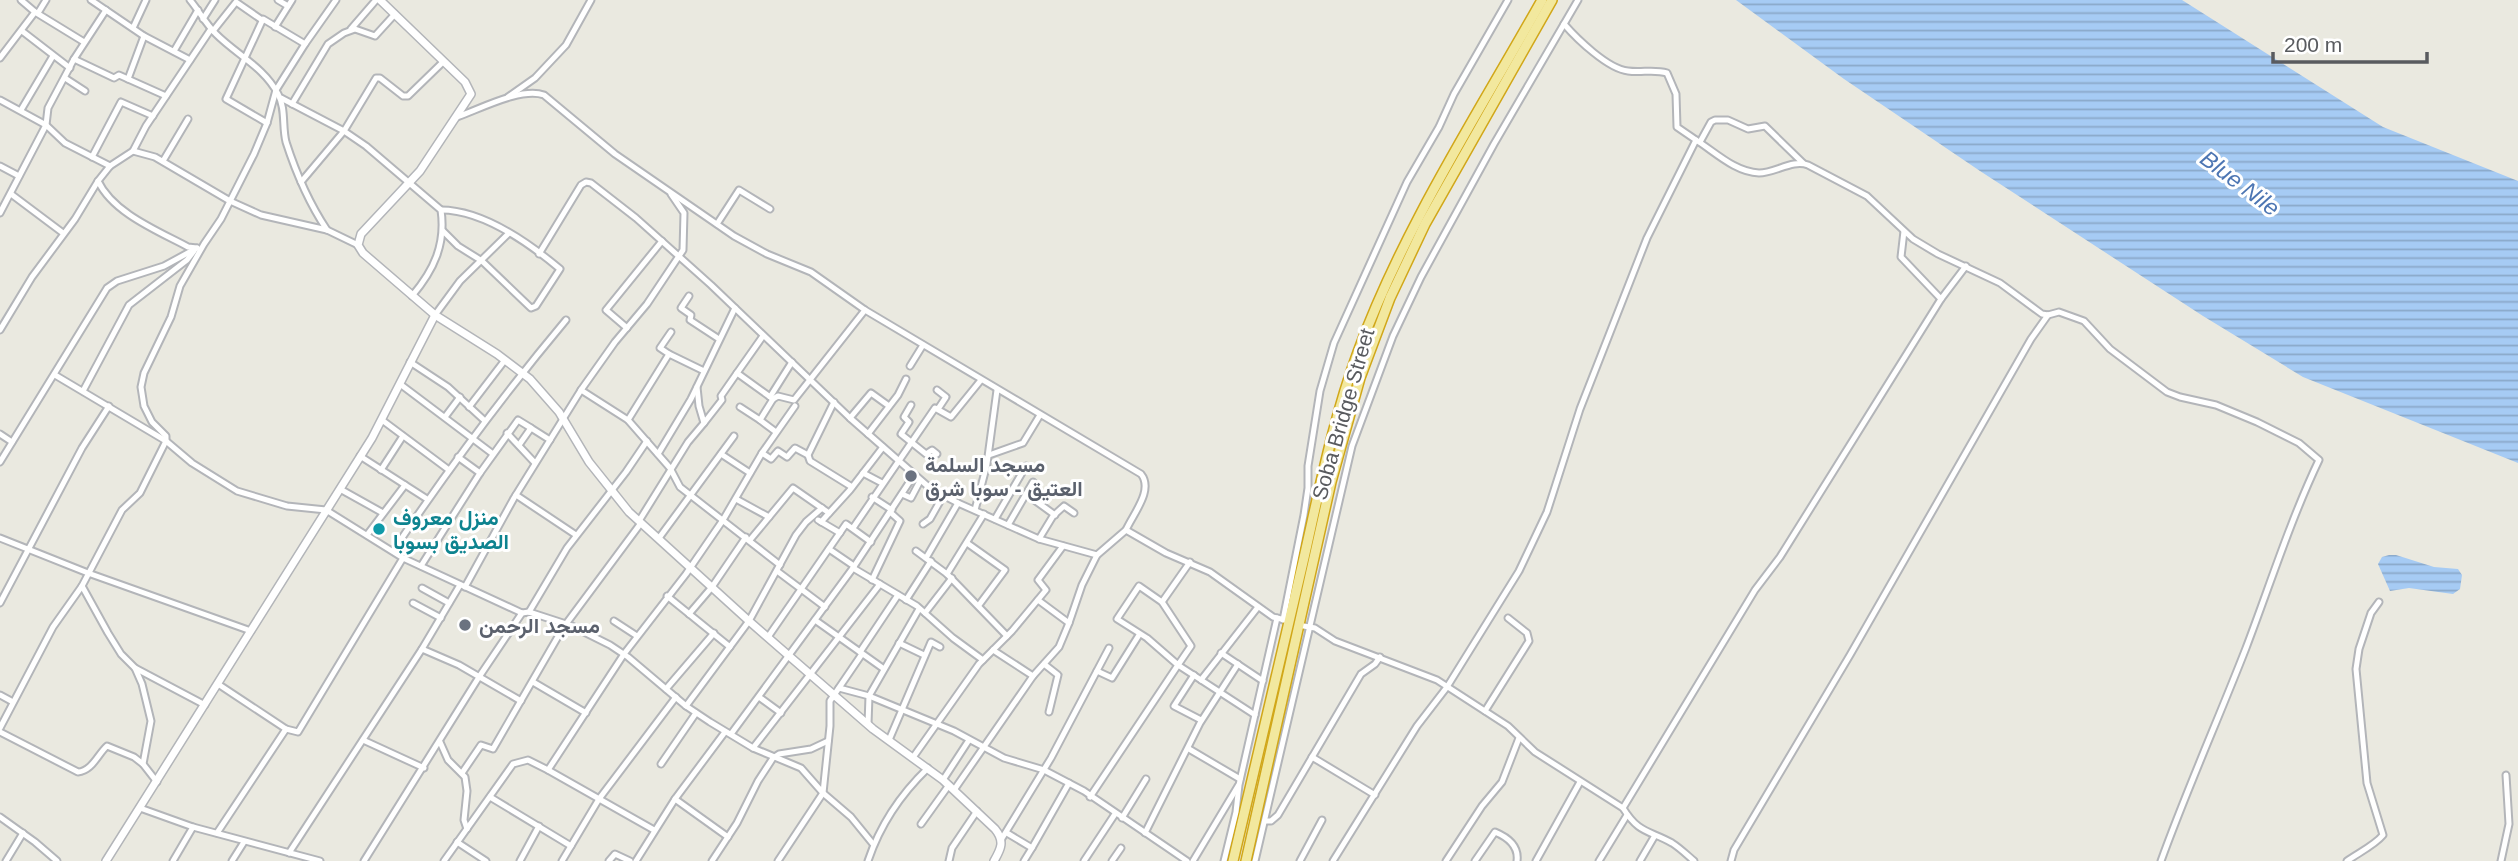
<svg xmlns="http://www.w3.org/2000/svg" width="2518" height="861" font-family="Arial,Vazirmatn,sans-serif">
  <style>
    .water { fill: url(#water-rules) }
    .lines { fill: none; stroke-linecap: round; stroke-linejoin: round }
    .minor-casing { stroke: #b3b5b9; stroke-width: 9 }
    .tertiary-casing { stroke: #b3b5b9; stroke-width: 10 }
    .trunk-casing { stroke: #d1a719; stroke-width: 12 }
    .minor { stroke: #fff; stroke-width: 5 }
    .tertiary { stroke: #fff; stroke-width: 7 }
    .trunk { stroke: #f2e89e; stroke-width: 9 }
    .worship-dot { fill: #6b7280; stroke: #fff; stroke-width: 2.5 }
    .culture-dot { fill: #0f9aa8; stroke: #fff; stroke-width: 2.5 }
    .labels { text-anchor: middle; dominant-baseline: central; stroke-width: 6; stroke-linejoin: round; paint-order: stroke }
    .street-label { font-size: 21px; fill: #595b5f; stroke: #fff }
    .worship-label { font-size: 21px; font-weight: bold; fill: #5b616d; stroke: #fff; text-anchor: start }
    .culture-label { font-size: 21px; font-weight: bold; fill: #0d838f; stroke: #fff; text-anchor: start }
    .water-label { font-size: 23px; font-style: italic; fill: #4d76b3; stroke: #fff }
  </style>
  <defs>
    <pattern id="water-rules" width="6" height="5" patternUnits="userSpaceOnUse" patternTransform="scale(1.75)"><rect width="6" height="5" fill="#a6cbf4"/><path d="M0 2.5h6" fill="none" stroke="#8aa8c9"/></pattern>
  </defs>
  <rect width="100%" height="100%" fill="#eae9e0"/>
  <g class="water">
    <path d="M1736 0H2182L2383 127 2518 181V463L2303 377 2203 316 1980 171 1844 79Z"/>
    <path d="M2389 555H2396L2434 567 2458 569 2462 575 2460 589 2453 594 2409 588 2390 591 2378 564 2382 557Z"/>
  </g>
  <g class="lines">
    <g class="minor-casing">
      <g id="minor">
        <path d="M21 0 35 12 84 42"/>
        <path d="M91 0 144 36 190 60"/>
        <path d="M190 0C199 11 206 24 216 34 237 55 264 67 278 94 286 109 282 126 286 142 296 173 309 203 327 230"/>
        <path d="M278 0 288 6"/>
        <path d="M1578 0 1564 24C1577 39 1608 69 1628 71 1641 73 1654 69 1667 73L1676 94 1677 127 1696 140"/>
        <path d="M38 13 46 0"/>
        <path d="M203 19 215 0"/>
        <path d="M275 27 292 0"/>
        <path d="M133 28 146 0"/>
        <path d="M351 29 376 0"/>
        <path d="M22 31 70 68"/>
        <path d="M213 31 236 2 262 20"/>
        <path d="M174 51 198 10"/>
        <path d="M0 58 35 12"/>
        <path d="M74 59 114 78 119 75 166 96"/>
        <path d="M65 78 85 91"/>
        <path d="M128 79 144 36"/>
        <path d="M508 97 535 78 566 45 591 0"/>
        <path d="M281 98 344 131 366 146 441 210C446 244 434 270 412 296"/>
        <path d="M0 100 46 125 65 143 110 166"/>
        <path d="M292 104 328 44 344 33 355 29 375 36 395 14"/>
        <path d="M21 110 53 56"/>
        <path d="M457 117C480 109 521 87 544 95L615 154 734 236 767 254 811 272 865 310 1141 474C1154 490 1133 514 1126 530L1166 553 1210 572 1273 617 1289 621"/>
        <path d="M267 123 226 99 263 19 305 44"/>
        <path d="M1700 142 1711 122 1715 120H1728L1748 129 1765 126 1803 163"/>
        <path d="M133 151 146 126 211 29"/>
        <path d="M92 157 121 102 153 116"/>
        <path d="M163 161 188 119"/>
        <path d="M0 166 19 176"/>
        <path d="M98 181C113 213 158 231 188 247L197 248"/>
        <path d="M301 182 344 131 376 78H380L403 96H408L443 62"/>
        <path d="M11 194 63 233"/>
        <path d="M441 210C483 210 529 243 560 269L536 306 531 308 482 261 458 246 443 231"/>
        <path d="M0 213 46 125 48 108 74 59 106 10"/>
        <path d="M717 224 739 190 770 209"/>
        <path d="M1904 231 1901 257 1941 299"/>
        <path d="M539 254 581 185 586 182 591 183 636 218 711 285 850 418 931 489 958 503 1039 539 1097 555"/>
        <path d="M689 296 681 308 691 315 690 320 719 339"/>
        <path d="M435 315 460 281 508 234"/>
        <path d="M627 328 606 310 662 241"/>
        <path d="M0 330 32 277 75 219 98 181 110 166 133 151 155 157 230 201 261 215 327 230 358 245"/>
        <path d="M763 336 737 373 773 399"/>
        <path d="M669 354 704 371"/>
        <path d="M410 362 448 387 485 421"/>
        <path d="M910 366 923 345"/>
        <path d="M55 375 166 441 192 463 237 491 287 506 326 510 403 558 522 613 529 612 572 626 610 645 628 657 686 706 710 722 753 748 801 768 823 793 851 817 873 844"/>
        <path d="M400 384 493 454"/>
        <path d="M697 387 699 406 704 423 722 400 721 396 737 373"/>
        <path d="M581 390 628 420 670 468 680 487 780 565"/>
        <path d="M937 390 946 397 938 409"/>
        <path d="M83 391 129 305 187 260 194 251"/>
        <path d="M770 397 792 362"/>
        <path d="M834 402 808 455 810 461 852 487"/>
        <path d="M911 405 904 417 909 422 901 434 926 454 932 450 937 454"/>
        <path d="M469 407 505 360"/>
        <path d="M740 407 760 420"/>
        <path d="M445 417 460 397"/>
        <path d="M850 418 871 393 889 406"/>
        <path d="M382 420 449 470"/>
        <path d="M628 420 669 354 660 348 671 332"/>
        <path d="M776 432 760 420 773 399 778 396 794 400 865 310"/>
        <path d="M507 433 535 463"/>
        <path d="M0 434 12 442"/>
        <path d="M868 434 898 395 906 379"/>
        <path d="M519 445 531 428 550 440"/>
        <path d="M762 453 771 459 778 451 787 457 795 448 808 455"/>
        <path d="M658 454 691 399 735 308"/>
        <path d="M721 454 750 473"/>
        <path d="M989 455 1023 443 1040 415"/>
        <path d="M360 456 427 499"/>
        <path d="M458 457 480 473"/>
        <path d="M0 462 107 288 117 281 164 266 197 248"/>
        <path d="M381 470 403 436"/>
        <path d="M863 473 882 483"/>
        <path d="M340 489 383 513"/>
        <path d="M902 494 911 498 920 481"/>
        <path d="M1026 494 1055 515"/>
        <path d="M516 495 576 535"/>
        <path d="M872 497 892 510"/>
        <path d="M736 499 769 517"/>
        <path d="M975 510 987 464 997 390"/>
        <path d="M995 519 1026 466"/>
        <path d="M818 520 840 533"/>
        <path d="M639 521 688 442 704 423"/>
        <path d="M821 522 850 490 883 447"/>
        <path d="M923 524 930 519 943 496"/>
        <path d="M1008 525 1033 482"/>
        <path d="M853 528 935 408 951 417 981 380"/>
        <path d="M367 535 405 485"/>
        <path d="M0 538 88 573 251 631"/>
        <path d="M659 538 734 436"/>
        <path d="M1039 539 1053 516 1064 506 1074 513"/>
        <path d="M750 540 793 488 829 513"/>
        <path d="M967 543 1005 570 979 605"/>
        <path d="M829 549 854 566"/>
        <path d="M393 551C447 471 504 394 566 320"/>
        <path d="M916 551 947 574 1007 636"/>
        <path d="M926 558 958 503"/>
        <path d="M421 566 480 473 518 420 531 428"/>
        <path d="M853 568 917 606 953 638 983 660"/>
        <path d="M777 571 825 607"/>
        <path d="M947 574 984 514"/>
        <path d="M872 580 900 521 890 512"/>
        <path d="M82 586 108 633 121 654 135 668 142 684 151 721 143 764 157 782"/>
        <path d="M465 587 514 498 581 390 615 342 647 304 683 250 684 213 671 194"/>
        <path d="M422 588 449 603"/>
        <path d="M667 596 730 647"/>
        <path d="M906 600 931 561"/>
        <path d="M1038 600 1069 623"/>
        <path d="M1162 602 1190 562"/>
        <path d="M0 603 82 448 109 406"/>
        <path d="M413 603 441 618"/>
        <path d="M529 612 567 548 626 472 647 441"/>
        <path d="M925 613 952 578"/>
        <path d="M689 614 712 587 746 537"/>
        <path d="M815 620 884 669"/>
        <path d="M1283 620 1304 515 1308 488V466L1320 391 1334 343 1407 182 1439 127 1454 94 1508 0"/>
        <path d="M614 621 637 636"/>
        <path d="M1298 625 1315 628 1335 641 1437 680 1508 726 1535 752 1623 808C1639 834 1649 830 1672 843 1680 848 1687 855 1694 861"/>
        <path d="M768 637 846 524 871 542"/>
        <path d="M899 643 924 655"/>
        <path d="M422 649 459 665 521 701"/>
        <path d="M993 650 1033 676"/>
        <path d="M860 652 898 595"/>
        <path d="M1221 653 1263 681"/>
        <path d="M1044 664 1058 675 1049 712"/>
        <path d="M135 668 205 705"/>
        <path d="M1097 671 1112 678 1139 635"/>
        <path d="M1194 675 1174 706 1201 720"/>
        <path d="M1201 680 1258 607"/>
        <path d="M533 682 586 713"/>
        <path d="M218 684 286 729 298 732 403 558"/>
        <path d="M839 688 869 696 954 731 1004 758 1044 770 1084 791 1187 861"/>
        <path d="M666 689 714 633"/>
        <path d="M0 695 13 702"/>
        <path d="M759 697 781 713"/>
        <path d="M686 706 749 621 796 535 806 522 822 508"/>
        <path d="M1485 711 1529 641 1527 633 1508 618"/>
        <path d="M868 724 869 696 919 609"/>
        <path d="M0 728 53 627 82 586 122 510 140 493 166 441V436L152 422 144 406 141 387 144 373 171 317 180 286 204 244 221 219 254 154 267 123 276 90 305 44 336 0"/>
        <path d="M0 732 78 772C92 771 98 754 107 746L134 757 143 764"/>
        <path d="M731 734 853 568 914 475"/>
        <path d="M363 740 424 768"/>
        <path d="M889 740 931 642 940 647"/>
        <path d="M440 742 448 760 465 777 467 791 464 820 467 829"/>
        <path d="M753 748 880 584"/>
        <path d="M1189 749 1240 779"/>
        <path d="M914 756 979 664 1012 631 1046 590 1038 580 1063 546"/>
        <path d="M1312 757 1375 795"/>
        <path d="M661 764 696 713"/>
        <path d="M548 770 654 830"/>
        <path d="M462 773 481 745 493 749 563 628 641 523"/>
        <path d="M943 780 969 740"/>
        <path d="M954 790 1033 676 1059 647 1069 623 1082 585 1097 555 1126 530"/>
        <path d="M490 797 571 846"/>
        <path d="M1090 797 1178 665 1147 638 1117 619 1139 586 1162 602 1191 646 1178 665 1255 715"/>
        <path d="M675 799 728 837"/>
        <path d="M140 808 193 827 320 861"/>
        <path d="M1623 808 1755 590 1780 557 1941 299 1966 266"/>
        <path d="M0 817 35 842 57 861"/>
        <path d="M1122 818 1146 779"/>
        <path d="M1265 821H1271L1278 815 1361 674 1375 664 1380 657"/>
        <path d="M921 824 949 785"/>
        <path d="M217 833 286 729"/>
        <path d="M1007 833 1032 848 1069 783"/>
        <path d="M1145 833 1200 723 1238 664"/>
        <path d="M1001 840 1051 758 1109 648"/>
        <path d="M457 842 486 861"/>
        <path d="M289 853 422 649 460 585"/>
        <path d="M6 861 23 833"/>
        <path d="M173 861 193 827"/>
        <path d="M232 861 244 842"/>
        <path d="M364 861 479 677 522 613"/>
        <path d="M444 861 513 764 528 760 548 770 624 654 686 574 723 520 762 453 795 406"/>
        <path d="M520 861 539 826"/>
        <path d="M562 861 599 799 676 697"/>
        <path d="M609 861 615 854 630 861"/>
        <path d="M636 861 675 799 725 732"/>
        <path d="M712 861 737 823 758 781 773 758 779 754 811 749 828 741"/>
        <path d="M778 861 823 793 830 726V701L862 654"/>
        <path d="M868 861C880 825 901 794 928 768"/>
        <path d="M949 861 952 848 977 811"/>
        <path d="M1024 861 1032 848"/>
        <path d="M1084 861 1115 814"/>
        <path d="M1112 861 1121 848"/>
        <path d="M1193 861 1238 786"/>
        <path d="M1224 861 1236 812 1239 785 1277 618"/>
        <path d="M1255 861 1352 446 1393 336 1421 277 1494 144 1564 24"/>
        <path d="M1300 861 1322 820"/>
        <path d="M1333 861 1417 726 1447 687 1519 571 1547 512 1580 409 1647 238 1696 140C1715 152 1735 172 1759 173 1775 173 1793 159 1808 165L1867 196 1913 239 1938 254 2000 283 2042 314 2048 315 2059 312 2084 321 2110 349 2167 392 2180 397 2216 405 2257 422 2299 443 2319 460C2290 521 2270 585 2246 648 2218 720 2187 789 2161 861"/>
        <path d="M1446 861 1482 806 1502 782 1519 738"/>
        <path d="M1475 861 1495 832C1507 837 1519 846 1517 861"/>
        <path d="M1536 861 1580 782"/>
        <path d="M1599 861 1627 815"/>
        <path d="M1640 861 1654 837"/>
        <path d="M1731 861 1734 850 1850 655 2031 339 2048 315"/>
        <path d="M2347 861C2358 853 2375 845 2383 835L2367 783 2356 669 2359 649 2371 613 2379 602"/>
        <path d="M2501 861 2509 824 2506 775"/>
      </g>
    </g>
    <g class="tertiary-casing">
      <g id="tertiary">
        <path d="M380 0 465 82 471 94 420 171 361 234 358 245 363 253 435 315 497 354 530 379 559 412 589 462 629 512 749 621 873 729 943 780 995 829C1005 841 1001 849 994 861"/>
        <path d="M106 861 372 438 435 315"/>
      </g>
    </g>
    <g class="trunk-casing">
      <g id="trunk">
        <path d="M1233 861C1257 762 1280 662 1303 562 1319 492 1333 419 1358 352 1404 227 1477 116 1542 0"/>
        <path d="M1246 861 1331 482 1360 378 1390 298 1425 224 1552 0"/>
      </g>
    </g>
    <use href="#minor" class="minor"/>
    <use href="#tertiary" class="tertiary"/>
    <use href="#trunk" class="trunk"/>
  </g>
  <g class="worship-dot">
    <circle cx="911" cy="476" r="7"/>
    <circle cx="465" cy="625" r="7"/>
  </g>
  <circle class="culture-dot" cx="379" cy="529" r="7"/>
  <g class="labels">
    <g class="street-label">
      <text transform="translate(1343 414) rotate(-74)">Soba Bridge Street</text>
    </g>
    <g class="worship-label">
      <text x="925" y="464">مسجد السلمة<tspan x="925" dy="24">العتيق - سوبا شرق</tspan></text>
      <text x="479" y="625">مسجد الرحمن</text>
    </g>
    <g class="culture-label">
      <text x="393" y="517">منزل معروف<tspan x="393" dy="24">الصديق بسوبا</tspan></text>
    </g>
    <g class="water-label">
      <text transform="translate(2240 183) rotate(37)">Blue Nile</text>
    </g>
  </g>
  <path d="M2273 52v10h154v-10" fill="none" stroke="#595b5f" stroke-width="3.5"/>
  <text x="2284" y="52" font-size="21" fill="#595b5f" stroke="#ffffff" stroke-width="5" paint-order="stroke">200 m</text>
</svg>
